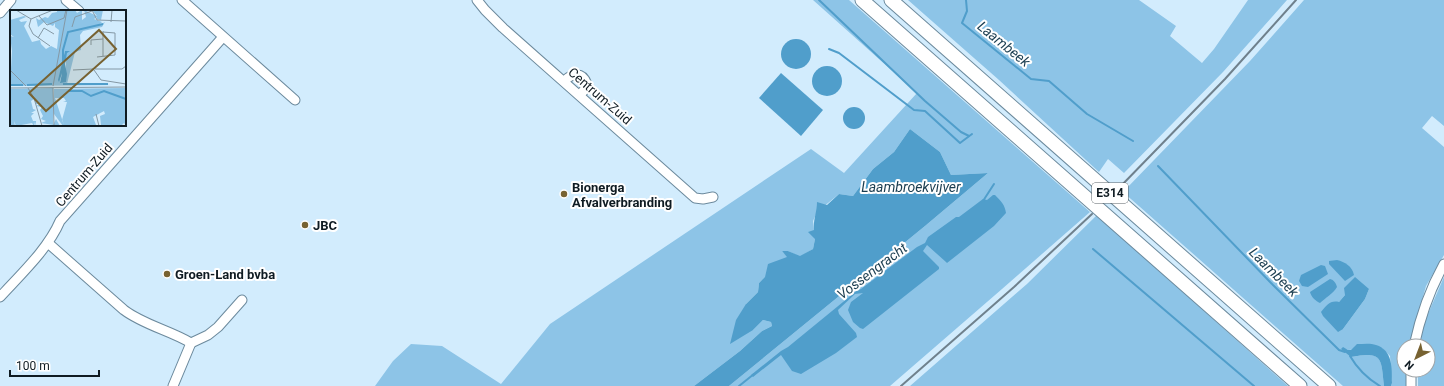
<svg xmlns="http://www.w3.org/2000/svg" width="1444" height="386" font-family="Roboto,sans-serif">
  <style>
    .green { fill: #8dc4e7; fill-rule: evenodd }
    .water { fill: #509ecb }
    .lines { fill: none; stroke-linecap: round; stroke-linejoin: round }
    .stream { stroke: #509ecb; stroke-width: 2 }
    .minor-casing { stroke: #6c8a9d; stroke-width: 11 }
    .highway-casing { stroke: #6c8a9d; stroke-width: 15 }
    .minor { stroke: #fff; stroke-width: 9 }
    .highway { stroke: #fff; stroke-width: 13 }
    .rail { stroke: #6f818d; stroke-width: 2 }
    .poi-dot { fill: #776231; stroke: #fff; stroke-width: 1.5 }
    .labels { text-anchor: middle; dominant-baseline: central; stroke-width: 4; stroke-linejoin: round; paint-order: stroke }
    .shield { fill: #fff; stroke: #575f64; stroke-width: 1 }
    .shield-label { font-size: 12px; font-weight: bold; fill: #0f1b22 }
    .street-label { font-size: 13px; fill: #0f1b22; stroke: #fff }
    .poi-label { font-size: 13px; font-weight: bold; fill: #0f1b22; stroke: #fff; text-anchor: start }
    .water-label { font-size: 14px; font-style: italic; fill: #1a3d50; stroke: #fff }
    .inset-river { fill: none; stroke: #509ecb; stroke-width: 2 }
    .inset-road { fill: none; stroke: #8498a5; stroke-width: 1 }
    .view { fill: #776231; fill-opacity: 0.15; stroke: #776231; stroke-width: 2 }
    .inset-edge { fill: none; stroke: #0f1b22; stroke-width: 2 }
  </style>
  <rect width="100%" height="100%" fill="#d2ecfd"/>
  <g class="green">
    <path d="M813 0H849L1090 212 1002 289 890 386H729L925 226 988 173 951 175 940 152 910 129 894 152 873 169 853 196 839 194 817 212 813 221 815 239 813 249 800 257 788 251H782L788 257 759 283 758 292 746 304 753 330 763 320 771 322 772 326 762 331 740 351 694 386H375L393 361 411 344 442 346 501 384 550 324 811 149 844 173 917 93Z"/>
    <path d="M908 0H1139L1176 26 1170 36 1202 63 1214 49 1248 0H1287L1223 72 1124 173 1108 159 1099 172 999 80Z"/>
    <path d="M1304 0H1444V126L1432 116 1422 128 1444 147V255L1426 286 1409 346H1404V370H1407L1406 386H1391L1392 383 1390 356 1382 348 1348 350 1346 349 1351 357C1383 351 1381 357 1384 386H1343L1123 192 1250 61ZM1369 289 1365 299 1343 329 1339 302 1345 295Z"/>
    <path d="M1097 215 1288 386H910L1027 284Z"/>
    <path d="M1444 277V386H1418V370H1428V346H1420L1424 323Z"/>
  </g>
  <g class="water">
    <circle cx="796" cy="54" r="15"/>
    <circle cx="827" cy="81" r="15"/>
    <path d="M781 73 823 110 801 136 759 98Z"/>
    <circle cx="854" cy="118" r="11"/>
    <path d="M910 129 940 152 951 175 988 173 925 226 729 386H694L740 351 762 331 772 326 771 322 763 320 753 330 730 344 736 320 746 304 758 292 759 283 765 277 768 264 787 257 782 251H788L800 256 813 249 815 239 808 232 814 230C813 220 817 212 817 202L827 205 839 194 853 196 873 169 894 152Z"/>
    <path d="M993 195H995C1001 201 1005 205 1006 213L994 226 947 263 946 262 927 245 923 251 939 267V269L863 329 860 328 853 322 848 310 851 302 863 293 855 294 838 310 839 314 856 333 857 337 836 353 801 374 792 371 781 355 753 377 751 375 781 351 788 347 854 293V292L861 289 917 247 925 243 928 237 956 217H959L983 199 987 200Z"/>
    <path d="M1337 260C1345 262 1352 266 1354 275L1345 281 1329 264V261Z"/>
    <path d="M1321 265 1325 266 1328 274 1308 287 1302 286 1299 281 1301 275Z"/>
    <path d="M1355 277 1369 289 1365 299 1343 329 1338 332 1323 316 1321 312C1327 305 1330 300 1339 302L1345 295 1344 288Z"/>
    <path d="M1330 279C1334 280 1336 283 1337 287 1333 294 1325 298 1320 303 1316 301 1311 297 1310 292Z"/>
    <path d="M1357 344C1363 344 1371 343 1376 345 1393 350 1392 369 1392 383L1391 386H1384C1381 358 1383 351 1351 357L1341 349 1343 347 1348 350H1351Z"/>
  </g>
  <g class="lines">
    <g class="stream">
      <path d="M819 0 925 101 961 132 969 136"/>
      <path d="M966 0 967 11 962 23 1031 79 1049 81 1087 114 1133 141"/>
      <path d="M829 49 839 53 914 110 925 111 960 143 972 134"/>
      <path d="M1158 166 1273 285 1339 350 1345 352"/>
      <path d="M983 201 994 184"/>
      <path d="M1093 249 1254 386"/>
      <path d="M1350 356C1357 368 1368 379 1380 386"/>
      <path d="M739 386 754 374"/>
    </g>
    <g class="minor-casing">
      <g id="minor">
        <path d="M66 0 79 11"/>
        <path d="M182 0 295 100"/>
        <path d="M477 0 485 10 503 28 695 198 703 199 713 197"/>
        <path d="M0 13 11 0"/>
        <path d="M564 81C573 73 582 71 587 84L585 89 580 95"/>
        <path d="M48 243 124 310C144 325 169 330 191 343L208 335 218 327 242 300"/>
        <path d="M0 297C21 274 48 249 60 221L223 37"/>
        <path d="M1414 346C1420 318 1430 289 1444 264"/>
        <path d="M173 386 191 343"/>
        <path d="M1411 386V370"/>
      </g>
    </g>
    <g class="highway-casing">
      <g id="highway">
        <path d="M862 0 1300 386"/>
        <path d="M891 0 1329 386"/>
      </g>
    </g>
    <use href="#minor" class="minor"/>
    <use href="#highway" class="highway"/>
    <g class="rail">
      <path d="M1118 189 1225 79 1296 0"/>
      <path d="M901 386 1014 287 1092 214"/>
    </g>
  </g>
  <g class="poi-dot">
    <circle cx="564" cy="194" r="4"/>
    <circle cx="305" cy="225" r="4"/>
    <circle cx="167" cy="274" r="4"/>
  </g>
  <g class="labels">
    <rect class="shield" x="1092" y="183" width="36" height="20" rx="3"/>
    <g class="shield-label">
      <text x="1110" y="193">E314</text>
    </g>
    <g class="street-label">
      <text transform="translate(600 96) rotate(41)">Centrum-Zuid</text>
      <text transform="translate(84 175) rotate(-49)">Centrum-Zuid</text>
    </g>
    <g class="poi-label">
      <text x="572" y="187">Bionerga<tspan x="572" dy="15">Afvalverbranding</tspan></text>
      <text x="313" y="225">JBC</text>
      <text x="175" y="274">Groen-Land bvba</text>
    </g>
    <g class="water-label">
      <text transform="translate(1004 44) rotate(39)">Laambeek</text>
      <text x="911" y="187">Laambroekvijver</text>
      <text transform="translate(872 271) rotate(-37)">Vossengracht</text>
      <text transform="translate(1274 272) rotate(45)">Laambeek</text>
    </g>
  </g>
  <g transform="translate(10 10)">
    <rect width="116" height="116" fill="#d2ecfd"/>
    <path d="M47 0H65L67 3 72 0V10L76 7 74 0 87 6 82 0H93L91 10 87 9V7L84 9 92 12 88 16 95 12 92 17 73 21 70 25 71 40 65 42 57 74 104 75 0 76 2 41 0 26 4 27 0 24V10L14 6 16 7 9 10 11 12 17 11 14 16 22 32 30 30 31 34 36 39 41 36 47 39 49 20 45 17V13L43 16 34 12 28 17 26 8 29 10 35 7 38 8 42 3 47 2ZM56 41V72H50L55 41ZM43 78V115L46 109 50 116 31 113 36 111 31 109 33 106 30 100 32 97 26 96 31 94H26L24 89 21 91 23 99 26 100 21 103H24L21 106 23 111H26V116L25 112 24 116 22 113 6 116 4 111 5 116H0V79ZM116 78V116L114 113 111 116 91 115 90 106 95 104 94 101 83 107 86 115 84 116H53L44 104V79ZM45 88H54L56 91 53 92H57L52 110 54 115Z" fill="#8dc4e7" fill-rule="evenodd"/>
    <path d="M55 41H60L57 43 55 54 57 64 56 72 50 73 52 63 49 72 48 70Z" fill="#509ecb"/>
    <path class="inset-river" d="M53 53V40L58 22 93 14M53 74H98M0 75H13M17 75 42 74M59 81H72L81 86 94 81 116 89"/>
    <path class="inset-road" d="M6 0 21 9 43 0M82 0 87 10 116 11M29 6 37 15 54 8 56 0M21 9 19 16 23 24 40 36M101 12 102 0M62 17 65 7 82 1M93 21V46M28 28 34 18 44 24M81 35V30L93 29M87 47 105 45V23L93 22M85 59H112L116 56M0 60 16 76M63 60 83 59M84 60 91 70 116 74M43 76 57 0M0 78 116 77M18 78 24 88 32 116M43 78 44 116M86 104 89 116"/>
    <path class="view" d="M89 20 106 39 36 101 19 83Z"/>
    <rect width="116" height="116" class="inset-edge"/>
  </g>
  <g transform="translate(1416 358) rotate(222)"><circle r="19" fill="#ffffff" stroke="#9fa4a7"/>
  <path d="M0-3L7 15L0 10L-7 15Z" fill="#776231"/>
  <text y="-6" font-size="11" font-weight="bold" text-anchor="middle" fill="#0f1b22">N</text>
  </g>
  <path d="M10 370v6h89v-6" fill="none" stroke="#0f1b22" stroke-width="2"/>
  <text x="16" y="370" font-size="12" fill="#0f1b22" stroke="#ffffff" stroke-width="3" paint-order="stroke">100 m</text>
</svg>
